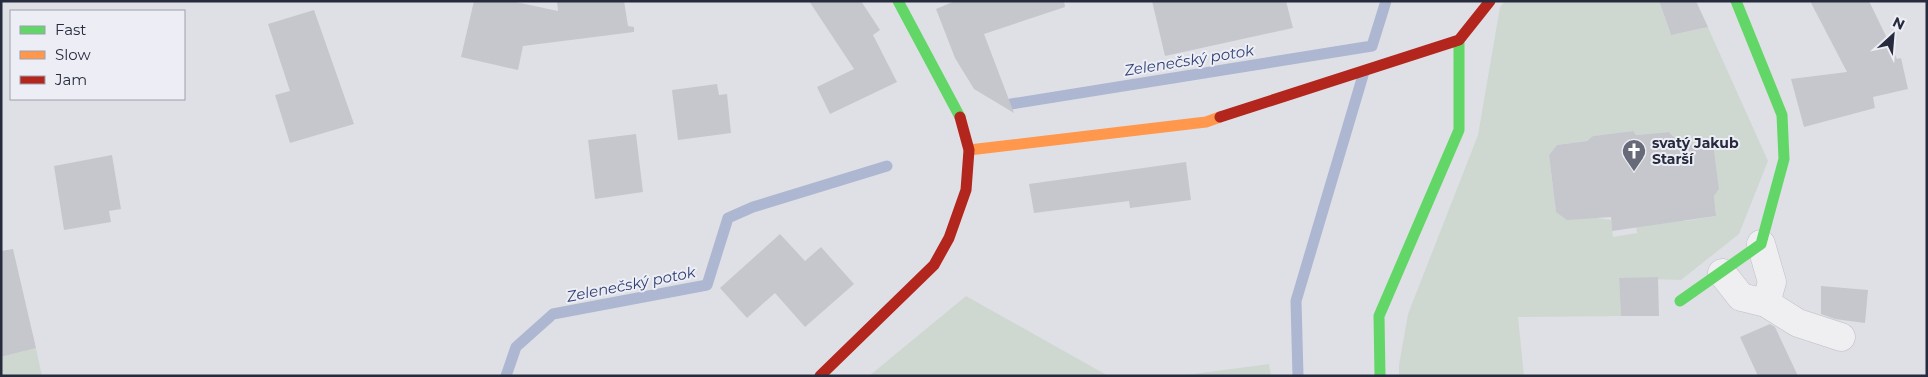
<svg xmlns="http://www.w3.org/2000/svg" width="1928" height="377" font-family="Montserrat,sans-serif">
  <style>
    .green { fill: #ced8d0; fill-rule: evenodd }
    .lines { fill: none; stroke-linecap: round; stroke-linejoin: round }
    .stream { stroke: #adb7d1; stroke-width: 11 }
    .building { fill: #c5c7cc }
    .street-casing { stroke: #bebec3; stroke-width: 29 }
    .street { stroke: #efeff2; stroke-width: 28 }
    .fast { stroke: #63d668; stroke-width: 11 }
    .slow { stroke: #ff974d; stroke-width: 11 }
    .jam { stroke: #b3261e; stroke-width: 11 }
    .labels { text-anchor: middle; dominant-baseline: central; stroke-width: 4; stroke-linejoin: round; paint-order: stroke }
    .poi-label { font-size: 14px; font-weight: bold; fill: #272b3e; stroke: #edeef5; text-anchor: start }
    .water-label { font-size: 15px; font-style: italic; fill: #314172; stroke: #edeef5 }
  </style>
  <rect width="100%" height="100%" fill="#dfe0e5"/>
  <g class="green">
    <path d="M1505 1H1661V7L1670 33 1675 34 1704 28 1706 23 1768 161 1739 234 1681 280 1619 278 1621 316 1518 317 1524 376H1399V365L1408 314 1478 135 1500 7ZM1633 131 1636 135 1669 132 1682 146 1713 142 1719 189 1714 196 1716 216 1686 221 1635 217 1637 233 1613 237 1611 220 1556 212 1549 155 1557 145 1587 141 1593 136Z"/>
    <path d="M966 296 1103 373 1109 376H869Z"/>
    <path d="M36 348 42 376H1V357Z"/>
    <path d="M1269 364 1271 376H1178Z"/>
  </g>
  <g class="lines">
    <g class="stream">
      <path d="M1011 104 1372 46 1386 1"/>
      <path d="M506 376 516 347 553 314 707 285 728 218 753 207 887 166"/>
      <path d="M1298 376 1296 301 1364 72"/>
    </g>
  </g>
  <g class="building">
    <path d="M474 1H511L558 11 557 1H624L628 26 634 27V32L523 46 518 70 461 57Z"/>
    <path d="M809 1H861L880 30 873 35 897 82 830 114 817 87 854 69Z"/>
    <path d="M955 1H1064L1065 7 984 34 1014 113 974 89 955 58 936 9Z"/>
    <path d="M1152 1H1286L1293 28 1165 56Z"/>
    <path d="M1659 1H1696L1708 27 1671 35Z"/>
    <path d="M1810 1H1869L1897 59 1901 58 1908 89 1873 97 1875 108 1804 127 1791 79 1847 72Z"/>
    <path d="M314 10 354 124 290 143 275 95 290 91 268 24Z"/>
    <path d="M717 84 719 95 727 94 731 133 678 140 672 90Z"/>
    <path d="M1633 131 1636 135 1669 132 1682 146 1713 142 1719 189 1714 196 1716 216 1612 231 1611 217 1567 220 1556 212 1549 155 1557 145 1587 141 1593 136Z"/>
    <path d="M636 134 643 192 595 199 588 140Z"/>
    <path d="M112 155 121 209 109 211 111 222 64 230 54 166Z"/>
    <path d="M1186 162 1191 200 1130 208 1129 201 1034 213 1029 184Z"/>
    <path d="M780 234 805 261 821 247 854 284 805 327 775 293 747 318 720 288Z"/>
    <path d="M13 249 36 348 1 357V251Z"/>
    <path d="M1658 277 1659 316H1621L1619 278Z"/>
    <path d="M1821 286 1868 290 1865 323 1835 319 1821 314Z"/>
    <path d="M1770 324 1775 327 1798 376H1758L1740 337Z"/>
  </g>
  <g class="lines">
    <g class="street-casing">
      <g id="street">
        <path d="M1722 273 1741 297 1766 303 1772 282 1761 244"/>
        <path d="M1766 303 1798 323 1841 337"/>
      </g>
    </g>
    <use href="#street" class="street"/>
    <g class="fast">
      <path d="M898 1 960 117"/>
      <path d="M1680 301 1761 244 1784 159 1782 115 1736 1"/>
      <path d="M1380 376 1379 316 1459 130V40"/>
    </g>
    <path class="slow" d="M969 150 1206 122 1220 117"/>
    <g class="jam">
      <path d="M1220 117 1459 40 1490 1"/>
      <path d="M820 376 934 265 949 238 966 190 969 150 960 117"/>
    </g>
  </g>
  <defs>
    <g id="church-pin" transform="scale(1.25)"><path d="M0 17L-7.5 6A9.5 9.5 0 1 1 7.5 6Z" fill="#676a78" stroke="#edeef5"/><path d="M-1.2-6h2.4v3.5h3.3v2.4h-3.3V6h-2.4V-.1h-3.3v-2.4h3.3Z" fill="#fff"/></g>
  </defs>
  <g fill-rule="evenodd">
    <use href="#church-pin" x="1634" y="151"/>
  </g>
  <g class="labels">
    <g class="poi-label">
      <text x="1652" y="143">svatý Jakub<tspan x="1652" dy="16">Starší</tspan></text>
    </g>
    <g class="water-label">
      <text transform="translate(1189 60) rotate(-9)">Zelenečský potok</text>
      <text transform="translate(631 284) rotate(-11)">Zelenečský potok</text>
    </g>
  </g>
  <rect width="1928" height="377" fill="none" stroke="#272b3e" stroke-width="5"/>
  <rect x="10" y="10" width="175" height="90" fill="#edeef5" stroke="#9ea0ac"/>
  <rect x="20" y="26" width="25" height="8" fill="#63d668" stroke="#9ea0ac"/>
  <text x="55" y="35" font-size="15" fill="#272b3e">Fast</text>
  <rect x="20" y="51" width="25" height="8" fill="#ff974d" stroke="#9ea0ac"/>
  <text x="55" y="60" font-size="15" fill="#272b3e">Slow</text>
  <rect x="20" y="76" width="25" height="8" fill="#b3261e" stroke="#9ea0ac"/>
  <text x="55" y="85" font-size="15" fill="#272b3e">Jam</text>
  <g transform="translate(1893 35) rotate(26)" stroke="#edeef5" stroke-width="4" paint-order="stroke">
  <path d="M0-4L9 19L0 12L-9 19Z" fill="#272b3e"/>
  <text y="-8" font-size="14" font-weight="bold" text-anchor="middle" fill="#272b3e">N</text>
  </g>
</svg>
